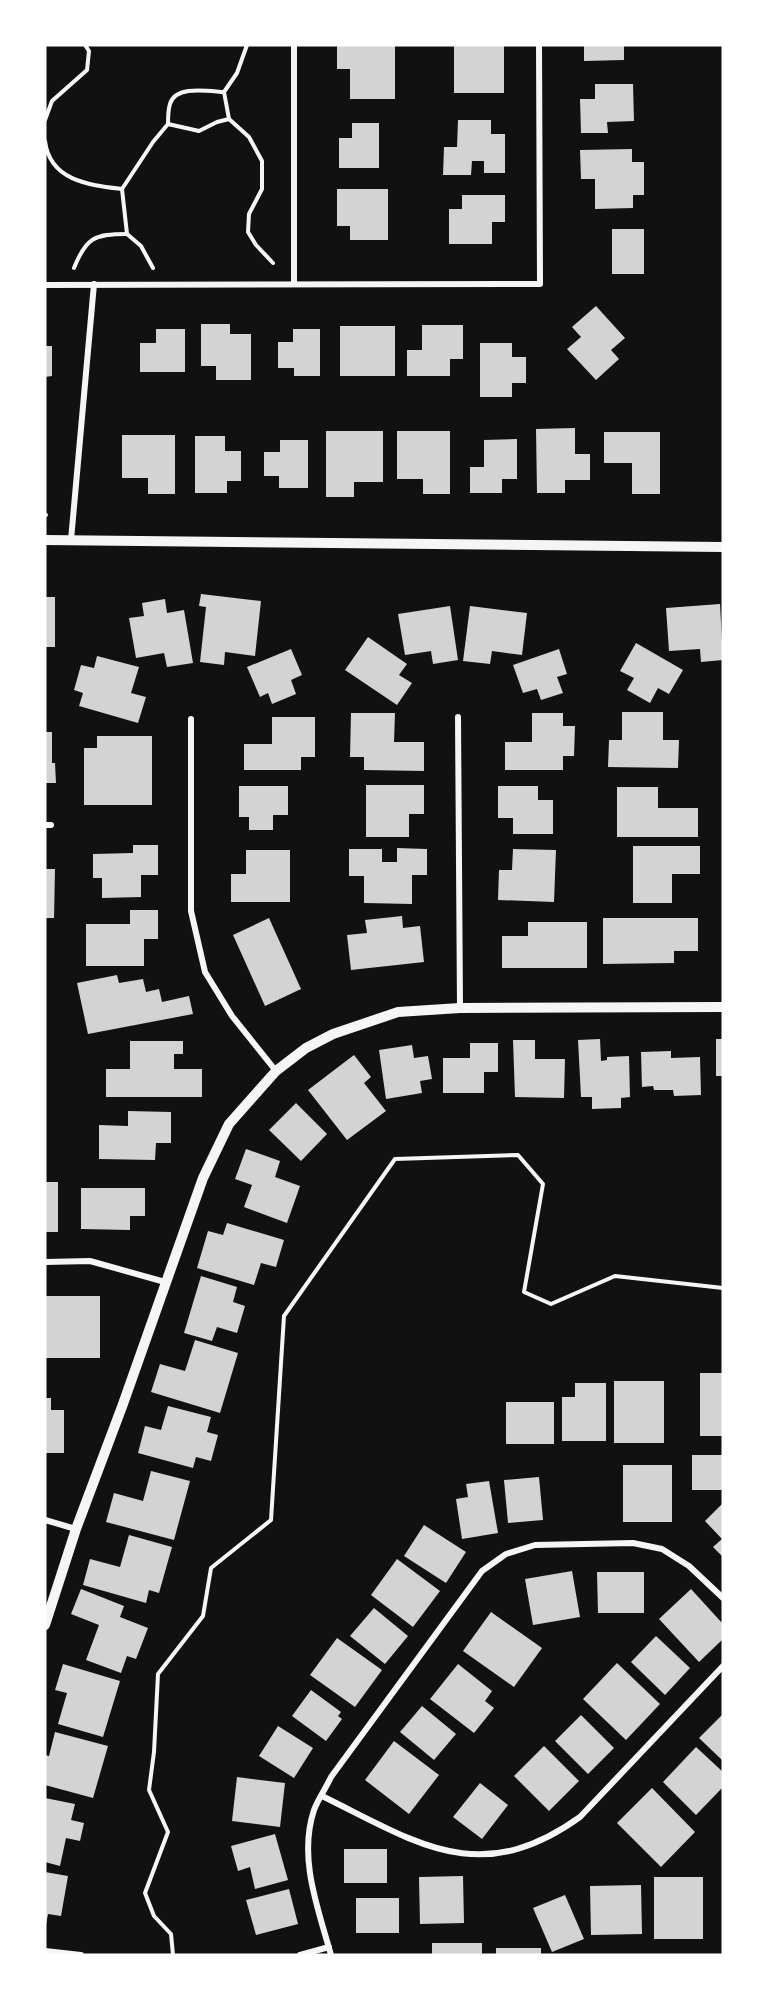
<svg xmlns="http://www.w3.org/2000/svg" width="768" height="2000" font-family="Karla,sans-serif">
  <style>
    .building { fill: #d3d3d3 }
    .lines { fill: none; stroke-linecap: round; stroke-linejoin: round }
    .path { stroke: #f5f5f5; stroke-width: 4 }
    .minor { stroke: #f5f5f5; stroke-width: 6 }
    .tertiary { stroke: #f5f5f5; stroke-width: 10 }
  </style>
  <rect width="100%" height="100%" fill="#111"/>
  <g class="building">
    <path d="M337 45H395V99H350V69H337Z"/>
    <rect x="454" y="45" width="50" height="48"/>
    <path d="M584 45H624V60L584 61Z"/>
    <path d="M595 84H633L634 121 607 122 608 133H581L580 99H595Z"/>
    <path d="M458 120H491V134H505V173H484V161H472L471 175H443L444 147H457Z"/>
    <path d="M352 123H379V168H339V138H352Z"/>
    <path d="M632 149V162H644V195H633V208L595 209V179H581L580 150Z"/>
    <path d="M337 189H388V240H350V226H337Z"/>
    <path d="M462 195H505V222H492V244H449V209H462Z"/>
    <rect x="612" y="229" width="32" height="45"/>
    <path d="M596 306 625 338 611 350 619 359 596 380 567 349 581 337 572 327Z"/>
    <path d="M201 324H230V334H251V380H216V366H201Z"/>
    <path d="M422 325H463V359H450V376H407V350H422Z"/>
    <rect x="340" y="326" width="55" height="50"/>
    <path d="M156 329H185V372H140V343H156Z"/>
    <path d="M293 329H320V376H294V368H278V342H293Z"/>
    <path d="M480 343H512V357H526V383H512V397H480Z"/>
    <path d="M45 346H52V376L45 377Z"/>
    <path d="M575 428V454H590V480H565V493H537L536 429Z"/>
    <path d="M326 431H383V482H354V497H326Z"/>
    <path d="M397 431H450V494H423V479H397Z"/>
    <path d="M604 432H660V494H632V463H604Z"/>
    <path d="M122 435H175V494H148V478H122Z"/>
    <path d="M195 436H225V451H241V481H227V493H195Z"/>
    <path d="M517 439V479H502V493H470V467H484V440Z"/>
    <path d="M280 440H308V488H279V476H264V452H280Z"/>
    <path d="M201 594 261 601 255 656 225 652 224 665 200 662 206 607 199 606Z"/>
    <rect x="45" y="597" width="10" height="50"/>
    <path d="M165 599 167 613 184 610 193 663 167 667 164 653 136 658 129 618 144 616 142 603Z"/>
    <path d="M720 604 723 660 701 662 700 649 669 651 666 608Z"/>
    <path d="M450 606 458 660 433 664 431 651 405 655 398 614Z"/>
    <path d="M470 606 527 613 522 655 492 651 490 664 463 661Z"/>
    <path d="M368 637 407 664 399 675 412 683 397 705 345 670Z"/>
    <path d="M636 643 683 670 669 694 658 688 650 703 627 690 634 678 620 671Z"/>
    <path d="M291 649 302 675 291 680 296 694 272 704 268 693 260 697 247 667Z"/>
    <path d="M559 649 567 674 557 677 563 693 541 700 537 689 523 693 513 665Z"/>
    <path d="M97 656 139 667 131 693 146 697 138 723 79 706 83 693 74 690 81 665 94 668Z"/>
    <path d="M622 712H663V740H679L678 768 608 767 609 740H622Z"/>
    <path d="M351 713H395L394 742H424V771L364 770V757H350Z"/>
    <path d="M532 713H563V726H575L574 756H563V770H505V742H532Z"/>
    <path d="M272 717H315V757H301V770H244V744H272Z"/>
    <path d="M45 732H52V763H55L56 783H45Z"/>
    <path d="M97 736H152V805H84V748H97Z"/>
    <path d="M366 785H424V814H409V837H366Z"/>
    <path d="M239 786H288V815H273V830H249V817H239Z"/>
    <path d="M498 786H538V800H553V834H513V818H498Z"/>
    <path d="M617 787H658V808H698V837H617Z"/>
    <path d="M133 845H158V875H141V897L102 898V878H93V854L133 853Z"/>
    <path d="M633 846H700V874H672V903H633Z"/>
    <path d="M397 848 427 849V875H412V904L364 903V876H349V849H382V862H397Z"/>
    <path d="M513 849 556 850 554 902 498 900 499 870H512Z"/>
    <path d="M246 850H290V902H231V874H246Z"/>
    <path d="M45 869H55L54 918H45Z"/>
    <path d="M130 910H158V939H144V966H86V924H130Z"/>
    <path d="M402 916 403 928 420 926 424 962 351 970 347 935 367 933 365 920Z"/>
    <path d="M269 918 301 989 265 1006 233 935Z"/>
    <path d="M603 918H698V951H674V963L603 964Z"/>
    <path d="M528 922H587V968H502V936H528Z"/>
    <path d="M117 975 119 983 143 979 146 992 159 989 162 1002 189 996 193 1014 88 1034 77 983Z"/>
    <path d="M600 1039 601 1061 607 1060V1057L629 1056 630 1097 621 1098V1108L592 1109V1097H581L578 1040Z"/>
    <rect x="716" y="1039" width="7" height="37"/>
    <path d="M513 1040H535V1059H565L564 1098 515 1097Z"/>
    <path d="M130 1041H183V1054H174V1069H202V1097H106V1069H130Z"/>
    <path d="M470 1043H498V1072H484V1093H443V1058H470Z"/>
    <path d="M412 1045 414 1058 428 1056 432 1079 420 1081 422 1093 386 1099 379 1050Z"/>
    <path d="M671 1051V1058L700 1057 701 1095 674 1096 673 1090H654L653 1086 642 1087 641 1052Z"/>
    <path d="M354 1055 371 1077 364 1083 386 1111 347 1140 308 1090Z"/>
    <path d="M296 1103 327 1134 301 1161 269 1130Z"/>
    <path d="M128 1111 171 1112V1143H156L155 1160 99 1159V1125L128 1126Z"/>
    <path d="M246 1149 280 1161 275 1177 300 1186 287 1223 244 1207 252 1185 235 1179Z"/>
    <rect x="45" y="1182" width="13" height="50"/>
    <path d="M81 1188H145V1216H130V1230L81 1229Z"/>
    <path d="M227 1223 284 1240 276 1267 261 1263 254 1285 197 1268 208 1231 223 1235Z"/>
    <path d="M201 1276 237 1287 233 1302 245 1306 237 1333 217 1327 212 1341 184 1333Z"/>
    <rect x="45" y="1296" width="55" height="62"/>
    <path d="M195 1340 238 1353 220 1413 151 1392 160 1364 185 1371Z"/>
    <rect x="700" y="1373" width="23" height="63"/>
    <rect x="614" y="1381" width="50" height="62"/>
    <path d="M575 1383H606V1441H562V1397H575Z"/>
    <path d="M45 1398H51V1410H64V1453H45Z"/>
    <rect x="506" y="1402" width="48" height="42"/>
    <path d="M168 1406 211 1417 207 1432 218 1435 211 1461 196 1457 193 1468 138 1453 145 1426 161 1430Z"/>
    <rect x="692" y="1455" width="31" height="35"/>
    <rect x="623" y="1465" width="49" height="57"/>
    <path d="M151 1471 190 1481 174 1540 106 1522 114 1493 143 1501Z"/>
    <path d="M539 1477 543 1520 508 1523 504 1480Z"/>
    <path d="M489 1481 498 1533 462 1539 456 1499 468 1497 466 1484Z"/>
    <path d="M723 1503V1557L713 1547 722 1539 705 1521Z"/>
    <path d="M424 1525 466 1552 446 1583 404 1556Z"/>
    <path d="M129 1535 172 1547 159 1593 149 1590 146 1603 83 1585 90 1559 120 1567Z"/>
    <path d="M397 1559 440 1591 413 1627 371 1595Z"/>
    <path d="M572 1571 580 1617 533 1625 525 1579Z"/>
    <path d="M597 1572H644V1613H598Z"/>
    <path d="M81 1589 124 1606 120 1617 148 1628 136 1659 127 1656 121 1673 86 1660 99 1625 71 1614Z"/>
    <path d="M691 1589 723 1624V1639L699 1662 659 1619Z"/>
    <path d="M374 1608 408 1636 385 1664 350 1636Z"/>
    <path d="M491 1612 542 1648 514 1687 463 1651Z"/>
    <path d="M656 1636 690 1668 665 1695 631 1662Z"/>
    <path d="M337 1638 382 1670 355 1707 310 1675Z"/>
    <path d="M617 1663 660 1704 626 1740 583 1699Z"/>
    <path d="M63 1664 120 1681 103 1737 58 1724 67 1693 55 1690Z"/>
    <path d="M458 1664 492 1691 485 1701 494 1708 474 1733 430 1699Z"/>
    <path d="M311 1690 341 1712 338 1716 342 1719 326 1741 292 1716Z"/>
    <path d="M422 1706 456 1734 434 1760 400 1732Z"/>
    <path d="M723 1714V1761L699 1738Z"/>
    <path d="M581 1715 614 1748 588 1774 555 1741Z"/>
    <path d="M278 1726 313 1748 294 1778 259 1756Z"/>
    <path d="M55 1732 108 1746 93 1798 45 1785V1755L49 1756Z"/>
    <path d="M394 1741 439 1775 409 1814 365 1780Z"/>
    <path d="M544 1746 579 1781 549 1811 514 1776Z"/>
    <path d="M696 1747 723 1772V1787L696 1815 663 1782Z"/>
    <path d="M237 1777 285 1783 280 1827 232 1821Z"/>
    <path d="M480 1783 508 1805 482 1839 453 1817Z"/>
    <path d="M652 1788 695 1832 661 1867 617 1823Z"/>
    <path d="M45 1798 75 1804 71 1820 84 1823 80 1841 66 1838 60 1866 45 1862Z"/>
    <path d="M275 1834 288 1880 255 1889 250 1867 238 1871 231 1846Z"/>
    <rect x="344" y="1849" width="43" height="34"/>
    <path d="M45 1872 68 1876 61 1916 48 1914 46 1925Z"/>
    <path d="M463 1876 464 1923 420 1924 419 1877Z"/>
    <rect x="654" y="1877" width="49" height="62"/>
    <path d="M641 1885 642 1934 591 1935 590 1886Z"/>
    <path d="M289 1889 298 1924 256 1935 246 1900Z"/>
    <path d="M565 1895 584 1939 552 1952 533 1908Z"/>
    <rect x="356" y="1898" width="43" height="35"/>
    <rect x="432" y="1943" width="50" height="12"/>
    <rect x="496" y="1948" width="45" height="7"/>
  </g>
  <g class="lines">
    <g class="path">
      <path d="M247 45 237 73 224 92 229 119 249 137 262 161V189L249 214 248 232 256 245 273 263"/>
      <path d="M45 120 52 101 87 70 89 51 85 45"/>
      <path d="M168 124C168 118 168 110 170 104 175 85 208 91 224 92"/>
      <path d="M45 141C50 181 89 185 122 189L153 142 168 124 199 131 217 122 229 119"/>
      <path d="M122 189 127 234 141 246 153 268"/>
      <path d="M74 268C86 238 94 234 127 234"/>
      <path d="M45 515H46"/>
      <path d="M173 1955 171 1934 154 1916 145 1893 168 1832 149 1790 154 1752 158 1674 203 1616 211 1568 271 1520 284 1316 395 1159 518 1155 543 1184 524 1292 551 1304 615 1276 723 1288"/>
    </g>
    <g class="minor">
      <path d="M294 45V284"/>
      <path d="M45 285 540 284 539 45"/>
      <path d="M71 540 94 284"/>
      <path d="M458 717 460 1008"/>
      <path d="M191 719V911L205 972 232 1016 276 1071"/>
      <path d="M45 825H51"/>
      <path d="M45 1262 90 1261 165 1282"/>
      <path d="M45 1520 76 1529"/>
      <path d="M322 1796C418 1843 479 1889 580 1817L723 1666"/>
      <path d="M45 1951 81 1955"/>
      <path d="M300 1955 329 1947"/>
      <path d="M331 1955C318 1908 298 1858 314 1810 318 1799 326 1788 331 1777L482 1571 506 1554 535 1545 633 1543 662 1549 689 1566 723 1598"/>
    </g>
    <g class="tertiary">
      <path d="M45 540 723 547"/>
      <path d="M45 1625 76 1529 123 1404 203 1178 229 1124 276 1071 306 1048 333 1034 398 1012 460 1008 723 1007"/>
    </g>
  </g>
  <rect width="768" height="2000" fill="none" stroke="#ffffff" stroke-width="93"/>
</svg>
